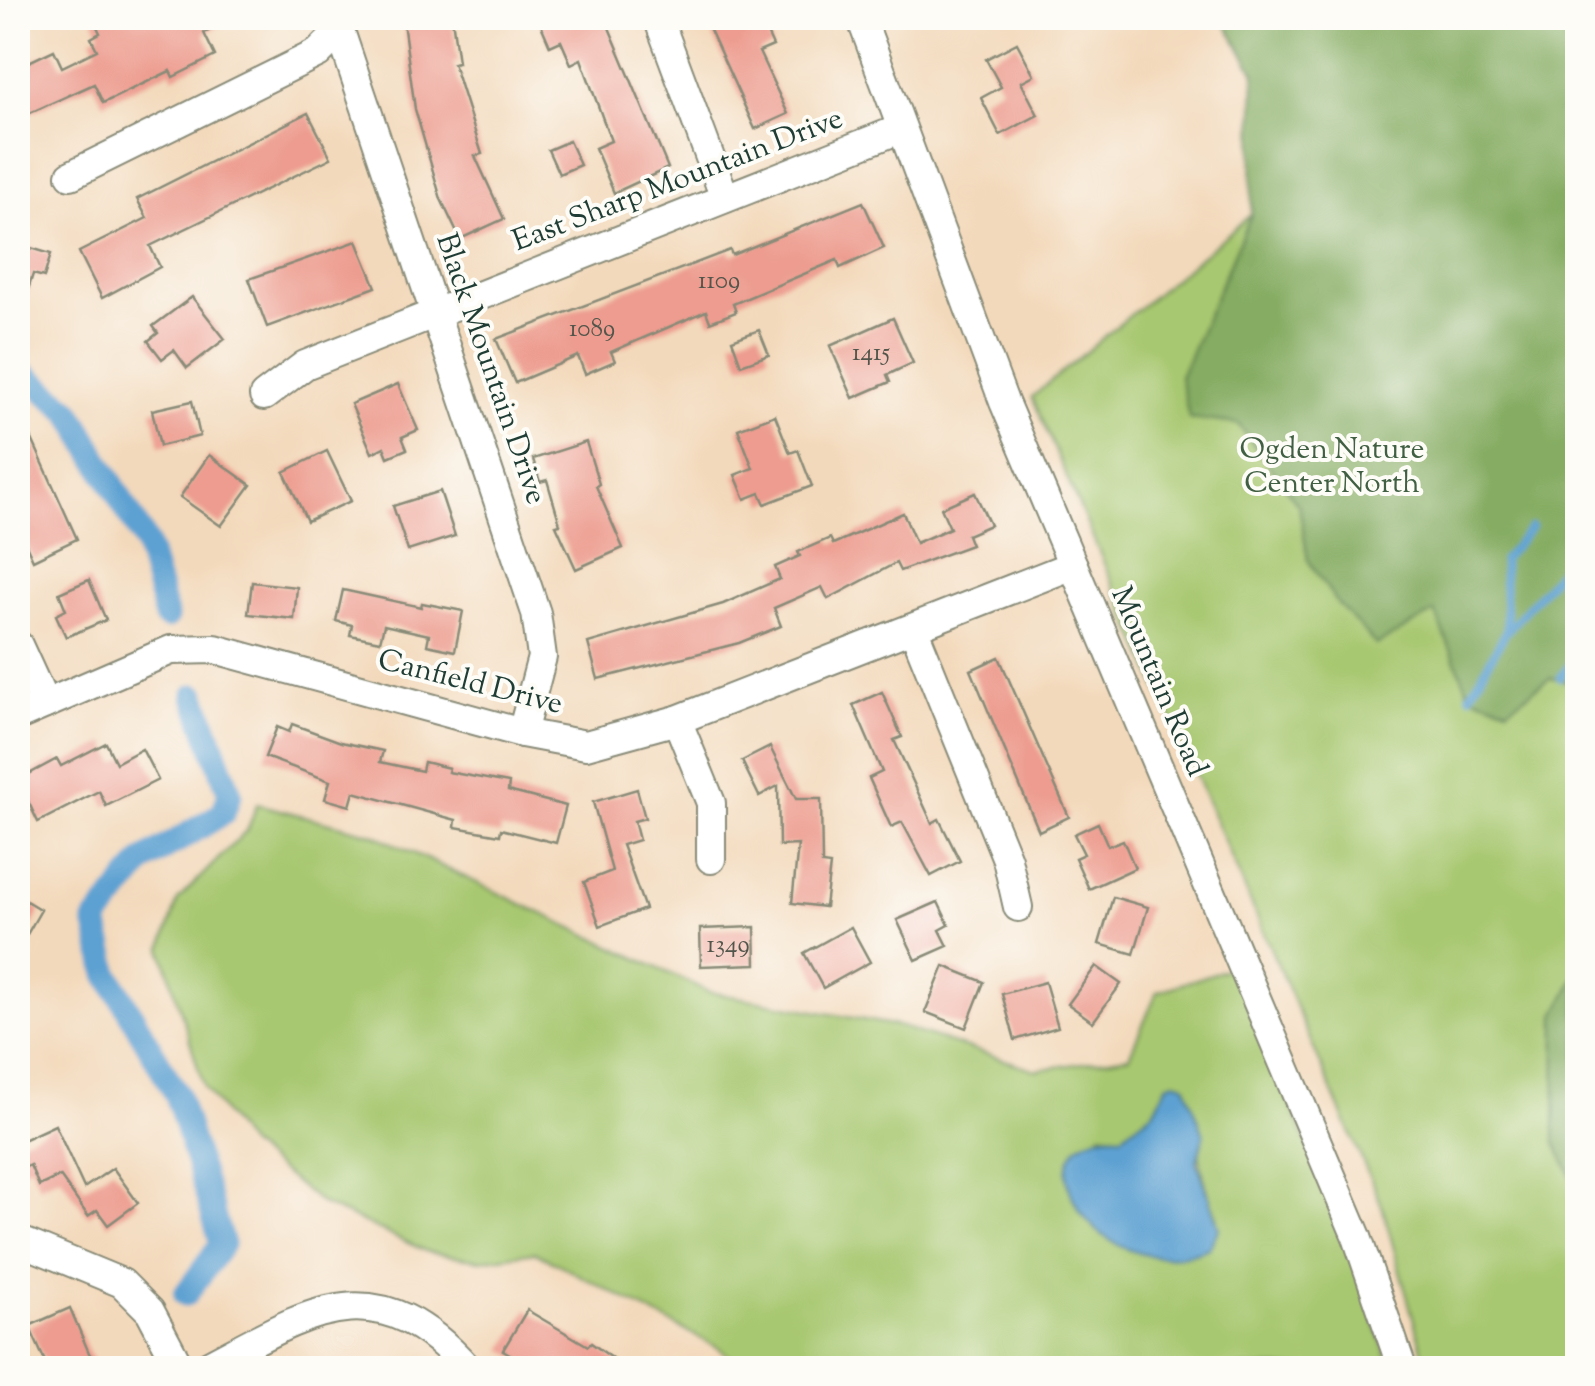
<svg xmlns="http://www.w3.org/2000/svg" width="1595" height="1386" font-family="'Sorts Mill Goudy',serif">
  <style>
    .green { fill: #a7c770; stroke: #638252; stroke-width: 2.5; fill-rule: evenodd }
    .forest { fill: #85ac62; stroke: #52744b; stroke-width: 2.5 }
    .water { fill: #5da1d2; stroke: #3e6f83; stroke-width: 2.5 }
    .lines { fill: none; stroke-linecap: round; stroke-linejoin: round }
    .stream { stroke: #5da1d2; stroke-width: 8 }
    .canal { stroke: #5da1d2; stroke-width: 25 }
    .building { fill: #ed9c8f }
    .minor-casing { stroke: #898b78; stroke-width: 32 }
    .minor { stroke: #fff; stroke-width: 28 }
    .labels { text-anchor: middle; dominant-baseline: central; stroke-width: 8; stroke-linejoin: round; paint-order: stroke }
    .number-label { font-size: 25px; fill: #52554b }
    .street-label { font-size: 30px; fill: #1f3d34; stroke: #fdfcf7 }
    .park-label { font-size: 30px; fill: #416043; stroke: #fdfcf7 }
  </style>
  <rect width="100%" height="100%" fill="#fdfcf7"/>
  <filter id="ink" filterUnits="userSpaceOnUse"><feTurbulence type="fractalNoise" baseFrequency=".01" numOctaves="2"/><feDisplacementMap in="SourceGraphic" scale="20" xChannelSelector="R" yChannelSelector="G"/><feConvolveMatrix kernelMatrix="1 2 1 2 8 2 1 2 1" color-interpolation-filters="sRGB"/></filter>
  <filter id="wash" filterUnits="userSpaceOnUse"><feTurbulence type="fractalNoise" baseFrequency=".0048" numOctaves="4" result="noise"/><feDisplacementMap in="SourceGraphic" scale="40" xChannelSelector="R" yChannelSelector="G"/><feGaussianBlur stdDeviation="2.25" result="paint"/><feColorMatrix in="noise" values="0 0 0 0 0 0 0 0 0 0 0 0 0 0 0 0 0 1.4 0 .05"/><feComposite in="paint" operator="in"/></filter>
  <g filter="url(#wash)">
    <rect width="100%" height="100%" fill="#f3d9bb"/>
    <g class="green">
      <path d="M1487 18 1578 56 1577 1368H1427L1382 1206 1032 397Z"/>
      <path d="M257 804 373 834 709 992 898 1026 1036 1070 1129 1056 1157 992 1232 967 1343 1228 1391 1368H746L717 1347 535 1252 480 1260 428 1252 322 1204 248 1145 204 1087 162 949 178 900 248 829ZM1168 1084H1185C1199 1129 1197 1171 1216 1214L1099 1133 1123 1136 1155 1110Z"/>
    </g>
    <g class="forest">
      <path d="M1222 18H1577V684L1550 678 1508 708 1470 695 1435 612 1376 645 1337 603 1308 560 1299 506 1238 424 1189 418 1180 377 1251 215 1255 73Z"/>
      <path d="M1577 973V1187L1555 1142 1556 1015Z"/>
    </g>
    <path class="water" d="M1175 1081 1185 1084 1204 1134 1197 1161 1219 1228 1209 1248C1088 1296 1008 1127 1123 1135L1155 1110 1168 1084Z"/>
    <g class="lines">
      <g class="stream">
        <path d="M1508 630 1561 569"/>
        <path d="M1560 678 1578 654"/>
        <path d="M1470 695 1507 630 1503 560 1531 527"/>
      </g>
      <g class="canal">
        <path d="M18 369 70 411 146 543 166 617"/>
        <path d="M186 1294 222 1244 177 1095 108 974 96 921 144 861 223 813 230 794 195 696"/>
      </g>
    </g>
    <g id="blocks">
      <g class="building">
        <path d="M93 18H236L204 33 215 56 173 77 170 71 103 103 94 84 30 113 18 85V67L54 50 62 67 97 50 91 38 100 33Z"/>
        <path d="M431 18H452L458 62 453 63 482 154 475 156 504 219 460 239 441 199 415 109 403 22Z"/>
        <path d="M538 18H605L668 168 614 193 595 148 611 141 581 59 571 64 561 41 550 46Z"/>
        <path d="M719 18H760L773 46 759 52 788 114 755 129 707 23Z"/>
        <path d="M1017 43 1034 75 1021 82 1038 115 1000 135 981 98 1001 87 986 59Z"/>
        <path d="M308 113 331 158 150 246 160 267 102 298 79 252 147 218 137 199Z"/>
        <path d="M569 141 580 165 559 174 548 150Z"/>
        <path d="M863 202 884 248 840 268 837 260 733 304 736 312 710 322 706 311 611 352 615 361 585 374 578 356 515 383 496 339 730 250 732 255Z"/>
        <path d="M357 241 376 287 267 327 249 279Z"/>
        <path d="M18 244 51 254 44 277 33 274 22 309 18 308Z"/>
        <path d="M192 297 225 339 187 368 174 350 162 359 148 341 158 333 153 326Z"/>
        <path d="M893 318 913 363 887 375 890 382 853 398 830 346Z"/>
        <path d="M759 330 769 355 741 365 732 340Z"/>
        <path d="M398 384 418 430 402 437 407 449 388 457 384 447 372 453 351 404Z"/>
        <path d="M192 401 200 436 160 446 152 410Z"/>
        <path d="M18 408 77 539 33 560 18 527Z"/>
        <path d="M775 415 790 453 798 450 812 486 765 504 760 493 745 499 735 475 753 468 738 429Z"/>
        <path d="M586 442 599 484 596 486 623 548 576 569 556 525 560 524 547 480 540 482 533 459Z"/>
        <path d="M327 451 351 501 307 521 284 472Z"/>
        <path d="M209 455 251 485 221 526 180 497Z"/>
        <path d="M440 491 455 536 408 551 393 506Z"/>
        <path d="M975 493 990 525 967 535 971 545 900 571 896 563 828 599 822 587 774 608 781 626 739 643 598 679 588 643 723 604 780 579 775 567 800 556 798 552 830 538 833 544 903 513 916 543 950 528 941 508Z"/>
        <path d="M89 580 106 620 66 637 56 615 66 610 59 593Z"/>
        <path d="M252 582 297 587 294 619 248 614Z"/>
        <path d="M343 590 421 607 422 603 463 611 455 651 427 645 429 635 384 625 380 641 350 635 352 625 336 621Z"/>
        <path d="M999 657 1069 817 1039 831 971 670Z"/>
        <path d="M882 692 902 737 894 740 932 823 939 819 960 861 931 876 902 822 891 827 869 778 882 772 853 705Z"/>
        <path d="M292 724 341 742 383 751 380 762 422 771 424 762 449 768 448 772 509 783 508 791 566 806 556 843 501 829 500 835 455 827 456 820 354 792 350 806 325 799 330 781 265 757 277 727 289 732Z"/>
        <path d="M106 743 116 763 142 749 158 780 106 806 99 791 38 822 18 780 57 759 61 766Z"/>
        <path d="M770 747 796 799H821L822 864 830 865 825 907 792 903 798 845 779 846 778 786 759 796 742 761Z"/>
        <path d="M637 789 645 818 634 821 639 840 622 845 645 909 600 926 584 882 612 871 593 802Z"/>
        <path d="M1098 823 1108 846 1123 840 1135 868 1089 889 1075 858 1084 854 1074 834Z"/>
        <path d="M18 896 41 910 18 950Z"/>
        <path d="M1113 897 1148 907 1134 954 1099 944Z"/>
        <path d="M938 902 949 925 940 930 948 946 916 960 897 920Z"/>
        <path d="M755 927 756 964 701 966 700 929Z"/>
        <path d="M851 927 870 962 823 988 804 953Z"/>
        <path d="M944 966 984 982 966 1028 925 1012Z"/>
        <path d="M1096 966 1121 984 1093 1022 1068 1004Z"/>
        <path d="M1045 982 1058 1027 1015 1040 1002 994Z"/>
        <path d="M55 1125 84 1188 113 1168 138 1203 108 1225 97 1210 88 1216 60 1176 39 1186 30 1165 18 1171V1142Z"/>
        <path d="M70 1308 89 1353 100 1368H48L29 1326Z"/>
        <path d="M527 1310 588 1346 591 1343 626 1368H534L503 1350Z"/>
      </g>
    </g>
  </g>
  <g filter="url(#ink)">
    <use href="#blocks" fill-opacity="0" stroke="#898b78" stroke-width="2.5"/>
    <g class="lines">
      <g class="minor-casing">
        <g id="minor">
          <path d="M658 18 725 198"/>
          <path d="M861 18 1004 402 1357 1237 1402 1368"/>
          <path d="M71 175 318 53 340 31 536 613 542 657 522 733"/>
          <path d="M264 396 305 365 900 129"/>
          <path d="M914 630 1007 859 1018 907"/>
          <path d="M18 645 45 704"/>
          <path d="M18 716 171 650 215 649 522 733 586 745 677 720 1073 565"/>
          <path d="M677 720 711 803V859"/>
          <path d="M18 1240 122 1283 150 1311 180 1368"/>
          <path d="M203 1368C305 1315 373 1263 467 1368"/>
        </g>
      </g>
      <use href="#minor" class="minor"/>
    </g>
  </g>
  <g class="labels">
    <g class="number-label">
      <text x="719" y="282">1109</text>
      <text x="592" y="330">1089</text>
      <text x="871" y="354">1415</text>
      <text x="728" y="946">1349</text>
    </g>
    <g class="street-label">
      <text transform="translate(678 181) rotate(-21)">East Sharp Mountain Drive</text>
      <text transform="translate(490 369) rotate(71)">Black Mountain Drive</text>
      <text transform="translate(1158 682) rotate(67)">Mountain Road</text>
      <text transform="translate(470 683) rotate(14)">Canfield Drive</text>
    </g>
    <g class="park-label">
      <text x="1332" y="450">Ogden Nature<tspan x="1332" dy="34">Center North</tspan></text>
    </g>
  </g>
  <rect width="1595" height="1386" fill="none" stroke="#fdfcf7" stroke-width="60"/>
</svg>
